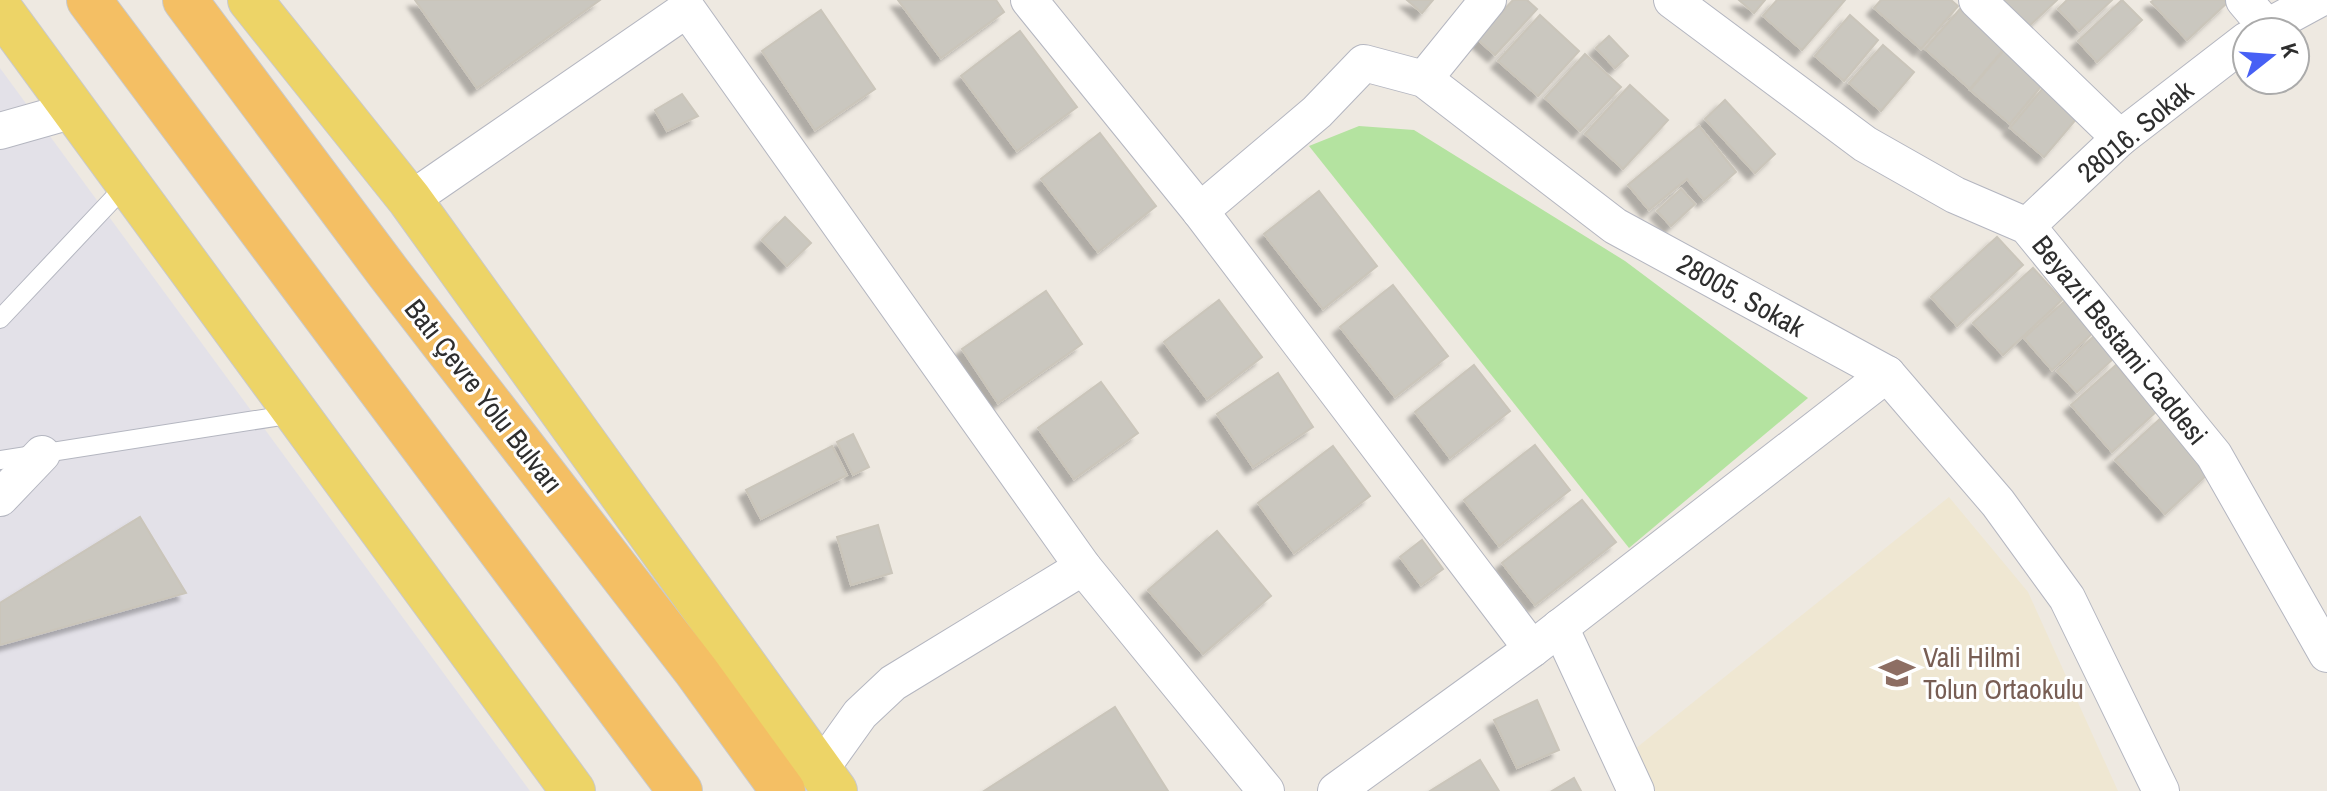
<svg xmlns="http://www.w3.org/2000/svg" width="2327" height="791" font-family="'Archivo Narrow',sans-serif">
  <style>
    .industrial { fill: #e3e1e8 }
    .education { fill: #efe7d2 }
    .green { fill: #b4e3a0 }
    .building { fill: #cac7bf; stroke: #cac5ba; stroke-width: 2; filter: url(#shadow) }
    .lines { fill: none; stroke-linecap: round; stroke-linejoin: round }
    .service-casing { stroke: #b4b6c0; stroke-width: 20 }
    .minor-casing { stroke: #b4b6c0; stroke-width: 38 }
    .primary-casing { stroke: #c9c9c9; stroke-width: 46 }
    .trunk-casing { stroke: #c9c9c9; stroke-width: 46 }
    .service { stroke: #fff; stroke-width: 18 }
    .minor { stroke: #fff; stroke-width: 36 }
    .primary { stroke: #edd467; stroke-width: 44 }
    .trunk { stroke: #f4bf64; stroke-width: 44 }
    .labels { text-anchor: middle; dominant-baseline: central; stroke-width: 6; stroke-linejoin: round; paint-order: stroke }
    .street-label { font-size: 28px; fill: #2e2e2e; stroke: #fff }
    .education-label { font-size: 28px; fill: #785e54; stroke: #fff; text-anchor: start }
  </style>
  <defs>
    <filter id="shadow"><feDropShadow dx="-7" dy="7" stdDeviation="2" flood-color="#0004"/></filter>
  </defs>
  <rect width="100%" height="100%" fill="#eee9e1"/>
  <path class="industrial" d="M0 68 530 791H0Z"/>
  <path class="education" d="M1949 497 2028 592 2118 791H1647L1630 753Z"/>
  <path class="green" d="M1359 126 1414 130 1625 261 1808 398 1629 548 1309 146Z"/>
  <g class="building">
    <path d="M415 0H600L477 88Z"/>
    <path d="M898 0H996L1004 12 941 58Z"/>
    <path d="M1407 0H1433L1422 13Z"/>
    <path d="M1513 0H1527L1537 9 1495 55 1477 39Z"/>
    <path d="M1739 0H1765L1754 13Z"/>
    <path d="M1777 0H1845L1802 50 1763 16Z"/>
    <path d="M1881 0H1951L1958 6 1921 49 1874 8Z"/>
    <path d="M1996 0H2057L2024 31Z"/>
    <path d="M2067 0H2112L2079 31 2058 9Z"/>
    <path d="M2122 0 2142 20 2097 62 2078 41Z"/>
    <path d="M2154 0H2224L2227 3 2187 40 2151 2Z"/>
    <path d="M1960 9 2004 49 1970 89 1925 49Z"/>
    <path d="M821 10 875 89 815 130 762 51Z"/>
    <path d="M1540 15 1579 51 1538 96 1498 61Z"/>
    <path d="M1850 15 1878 40 1844 81 1815 56Z"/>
    <path d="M1020 31 1077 107 1017 151 961 76Z"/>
    <path d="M1609 36 1628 56 1615 68 1596 48Z"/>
    <path d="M1883 45 1914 72 1881 111 1849 83Z"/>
    <path d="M2004 50 2043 84 2010 124 1970 90Z"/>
    <path d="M1585 54 1621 87 1580 131 1545 98Z"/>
    <path d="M1630 85 1668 120 1623 169 1585 134Z"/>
    <path d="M2043 88 2077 118 2044 157 2010 128Z"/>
    <path d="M682 94 698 116 667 131 655 110Z"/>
    <path d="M1725 100 1775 154 1755 173 1705 119Z"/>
    <path d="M1699 126 1736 172 1704 200 1687 179 1649 210 1628 185Z"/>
    <path d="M1100 133 1156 206 1098 252 1041 179Z"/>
    <path d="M1681 189 1695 204 1671 226 1657 211Z"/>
    <path d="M1319 191 1377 266 1323 309 1264 234Z"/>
    <path d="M785 217 811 243 787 266 762 240Z"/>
    <path d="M1997 237 2023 265 1957 326 1931 297Z"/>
    <path d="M2033 268 2062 300 2003 355 1973 323Z"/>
    <path d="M1393 285 1448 356 1395 397 1340 327Z"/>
    <path d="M1046 291 1082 344 998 403 962 349Z"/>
    <path d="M1219 300 1262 357 1207 399 1164 342Z"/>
    <path d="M2066 300 2095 331 2052 370 2024 338Z"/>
    <path d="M2094 336 2114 358 2077 392 2057 371Z"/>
    <path d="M1474 365 1510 411 1450 458 1415 412Z"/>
    <path d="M2116 365 2157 411 2112 452 2071 405Z"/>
    <path d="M1278 373 1313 427 1253 467 1217 414Z"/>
    <path d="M1101 382 1138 433 1074 479 1038 428Z"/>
    <path d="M2161 418 2210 472 2165 514 2115 460Z"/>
    <path d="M853 434 869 467 853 475 837 442Z"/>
    <path d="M1535 445 1570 490 1499 546 1464 500Z"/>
    <path d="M832 446 847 475 761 519 746 490Z"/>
    <path d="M1333 446 1370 496 1294 553 1258 503Z"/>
    <path d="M1582 500 1616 542 1535 605 1502 563Z"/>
    <path d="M140 517 186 593 0 645V603Z"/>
    <path d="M878 525 892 573 851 585 837 537Z"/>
    <path d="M1217 531 1271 596 1203 654 1148 590Z"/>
    <path d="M1422 540 1443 569 1421 585 1400 557Z"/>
    <path d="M1537 700 1559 750 1517 768 1494 720Z"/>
    <path d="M1115 707 1168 791H984Z"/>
    <path d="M1480 760 1499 791H1430Z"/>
    <path d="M1574 778 1581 791H1552Z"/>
  </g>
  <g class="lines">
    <g class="service-casing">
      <g id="service">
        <path d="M0 319 128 183"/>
        <path d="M0 460 294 414"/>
      </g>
    </g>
    <g class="minor-casing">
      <g id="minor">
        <path d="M1029 0 1200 211 1532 649"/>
        <path d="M1672 0 1865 144 1955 195 2027 226 2214 455 2327 654"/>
        <path d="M1977 0 2120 138"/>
        <path d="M2244 0 2266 26"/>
        <path d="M2258 32 2317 0"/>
        <path d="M1424 79 1488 0"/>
        <path d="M0 131 74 110"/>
        <path d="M410 200 687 9 1083 567 1266 791"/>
        <path d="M1200 211 1317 112 1364 63 1424 79 1615 226 1887 374 1998 503 2067 598 2161 791"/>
        <path d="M2027 226 2120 138 2247 40"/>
        <path d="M0 498 42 454"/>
        <path d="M1560 627 1636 791"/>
        <path d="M820 770 860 714 893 683 1083 567"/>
        <path d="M1336 791 1532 649 1887 374"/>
      </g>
    </g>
    <g class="primary-casing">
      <g id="primary">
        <path d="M250 0 410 200 835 791"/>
        <path d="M0 9 573 791"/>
      </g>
    </g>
    <g class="trunk-casing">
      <g id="trunk">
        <path d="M89 0 680 791"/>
        <path d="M185 0 388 272 696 671 783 791"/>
      </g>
    </g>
    <use href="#service" class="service"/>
    <use href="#minor" class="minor"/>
    <use href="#primary" class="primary"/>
    <use href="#trunk" class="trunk"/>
  </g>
  <defs>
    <g id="school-bare" transform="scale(2.76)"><path d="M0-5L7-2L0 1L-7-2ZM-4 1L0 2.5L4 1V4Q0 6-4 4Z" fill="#8d6e63" stroke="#fff" stroke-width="2.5" paint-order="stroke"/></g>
  </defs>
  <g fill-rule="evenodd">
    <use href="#school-bare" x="1897" y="673"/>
  </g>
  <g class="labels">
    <g class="street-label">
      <text transform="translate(2135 131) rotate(-40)">28016. Sokak</text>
      <text transform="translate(1741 295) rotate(29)">28005. Sokak</text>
      <text transform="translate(2120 340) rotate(51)">Beyazıt Bestami Caddesi</text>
      <text transform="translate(484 396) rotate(52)">Batı Çevre Yolu Bulvarı</text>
    </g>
    <g class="education-label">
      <text x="1923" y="657">Vali Hilmi<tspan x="1923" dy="32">Tolun Ortaokulu</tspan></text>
    </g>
  </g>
  <g transform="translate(2271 56) rotate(73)"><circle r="38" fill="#ffffff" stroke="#ababab" stroke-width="2"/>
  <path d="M0-6L14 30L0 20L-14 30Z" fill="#4760f5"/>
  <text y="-12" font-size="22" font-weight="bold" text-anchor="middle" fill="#2e2e2e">K</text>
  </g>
</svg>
